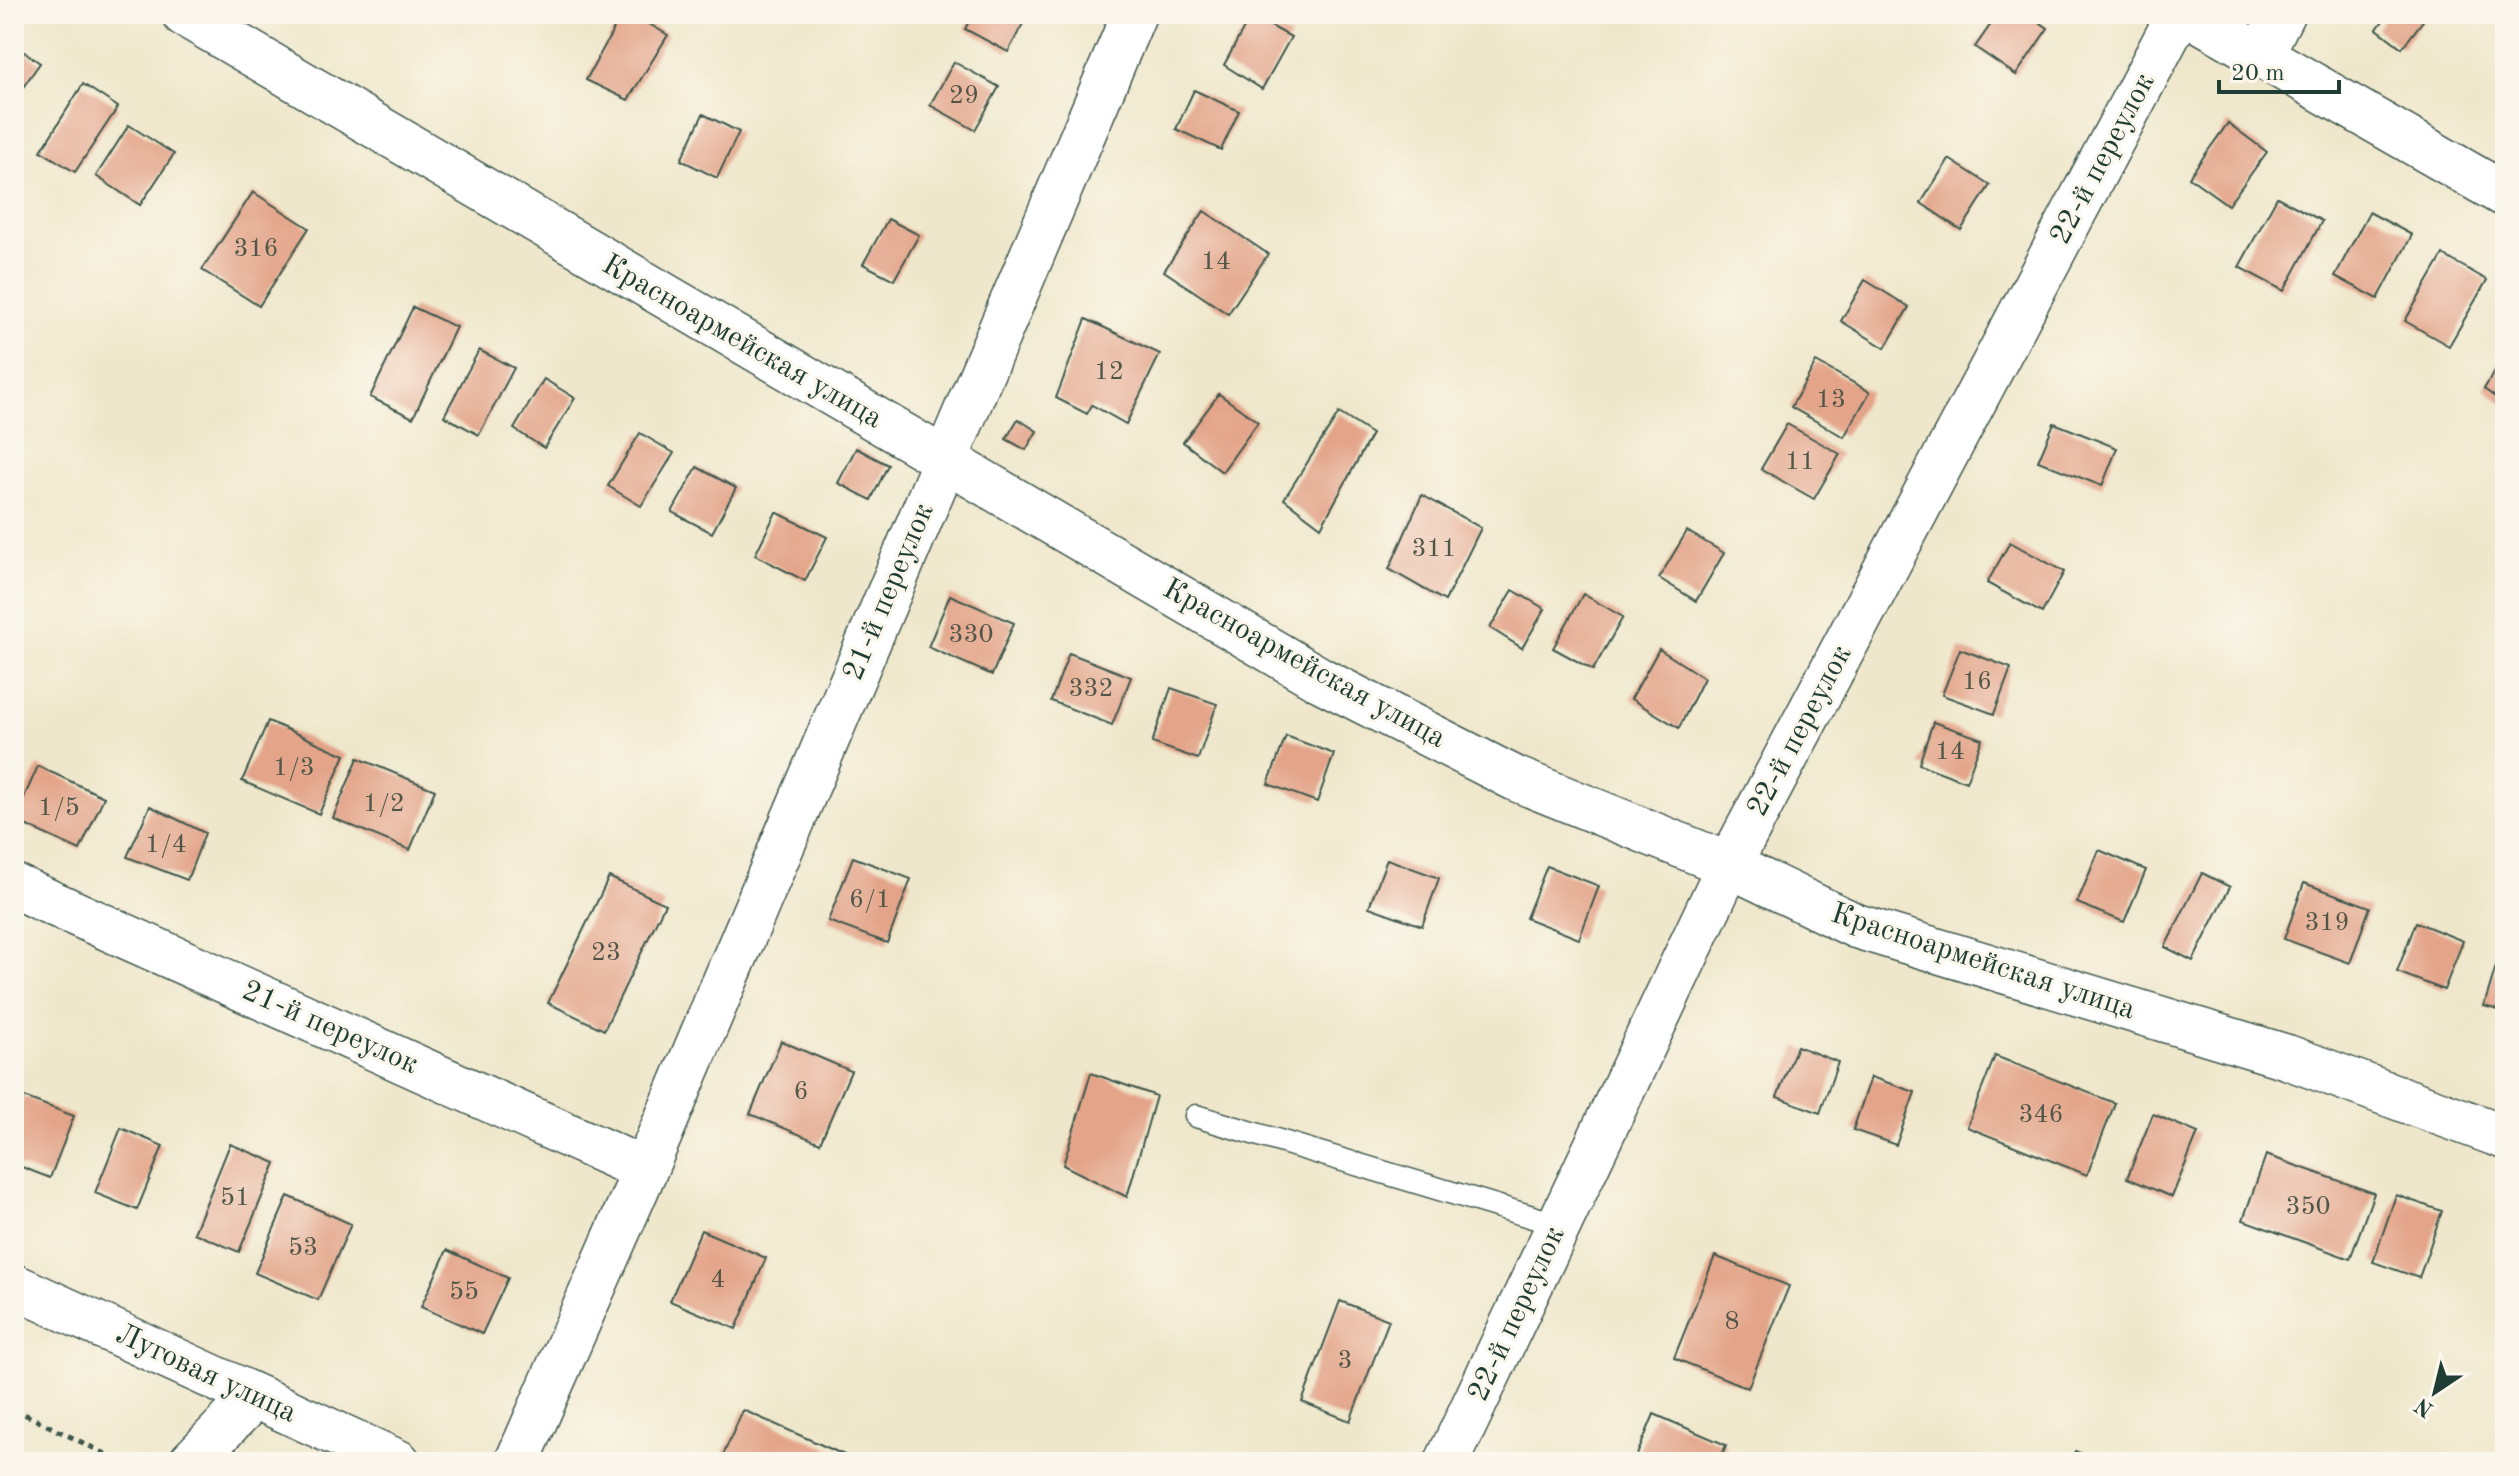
<svg xmlns="http://www.w3.org/2000/svg" width="2519" height="1476" font-family="'Old Standard TT',serif">
  <style>
    .building { fill: #e3a489 }
    .lines { fill: none; stroke-linecap: round; stroke-linejoin: round }
    .service-casing { stroke: #3e564b; stroke-width: 25 }
    .minor-casing { stroke: #3e564b; stroke-width: 47 }
    .path { stroke: #3e564b; stroke-width: 5; stroke-dasharray: 6 6; stroke-linecap: butt }
    .service { stroke: #fff; stroke-width: 22 }
    .minor { stroke: #fff; stroke-width: 44 }
    .labels { text-anchor: middle; dominant-baseline: central; stroke-width: 6; stroke-linejoin: round; paint-order: stroke }
    .number-label { font-size: 26px; fill: #505749 }
    .street-label { font-size: 30px; fill: #1f3d34; stroke: #fbf7ec }
  </style>
  <rect width="100%" height="100%" fill="#fbf7ec"/>
  <filter id="ink" filterUnits="userSpaceOnUse"><feTurbulence type="fractalNoise" baseFrequency=".0125" numOctaves="2"/><feDisplacementMap in="SourceGraphic" scale="16" xChannelSelector="R" yChannelSelector="G"/><feConvolveMatrix kernelMatrix="1 2 1 2 8 2 1 2 1" color-interpolation-filters="sRGB"/></filter>
  <filter id="wash" filterUnits="userSpaceOnUse"><feTurbulence type="fractalNoise" baseFrequency=".006" numOctaves="4" result="noise"/><feDisplacementMap in="SourceGraphic" scale="32" xChannelSelector="R" yChannelSelector="G"/><feGaussianBlur stdDeviation="1.8" result="paint"/><feColorMatrix in="noise" values="0 0 0 0 0 0 0 0 0 0 0 0 0 0 0 0 0 1.4 0 .05"/><feComposite in="paint" operator="in"/></filter>
  <g filter="url(#wash)">
    <rect width="100%" height="100%" fill="#efe7cb"/>
    <g id="blocks">
      <g class="building">
        <path d="M622 14H632L668 35 628 100 586 80Z"/>
        <path d="M973 14H1024L1027 16 1008 52 965 29Z"/>
        <path d="M1998 14H2028L2048 28 2016 75 1975 47Z"/>
        <path d="M2388 14H2428L2402 48 2377 29Z"/>
        <path d="M1251 15 1291 37 1262 89 1224 65Z"/>
        <path d="M14 45 40 63 14 100Z"/>
        <path d="M954 62 999 87 975 130 930 105Z"/>
        <path d="M83 84 118 107 75 172 41 151Z"/>
        <path d="M1194 90 1239 111 1221 150 1176 129Z"/>
        <path d="M703 114 739 132 717 178 681 160Z"/>
        <path d="M2228 123 2267 152 2228 205 2189 177Z"/>
        <path d="M129 125 174 154 140 205 96 176Z"/>
        <path d="M1949 159 1990 185 1961 230 1921 203Z"/>
        <path d="M253 192 309 228 259 306 202 270Z"/>
        <path d="M2277 197 2322 221 2284 291 2239 267Z"/>
        <path d="M1204 211 1268 254 1228 314 1164 271Z"/>
        <path d="M2369 212 2412 235 2378 299 2335 276Z"/>
        <path d="M888 219 919 235 894 280 863 264Z"/>
        <path d="M2443 255 2487 280 2449 346 2405 321Z"/>
        <path d="M1865 280 1909 307 1885 348 1841 321Z"/>
        <path d="M413 307 456 327 413 418 370 397Z"/>
        <path d="M1086 319 1160 354 1126 424 1092 405 1087 414 1056 398Z"/>
        <path d="M479 350 514 368 479 435 444 416Z"/>
        <path d="M2505 354V404L2484 389Z"/>
        <path d="M1816 362 1870 392 1844 437 1791 407Z"/>
        <path d="M544 379 575 398 544 448 514 429Z"/>
        <path d="M1219 394 1258 422 1222 472 1183 442Z"/>
        <path d="M1339 413 1372 434 1321 527 1284 499Z"/>
        <path d="M1018 419 1037 431 1026 450 1006 439Z"/>
        <path d="M2054 423 2117 448 2102 486 2038 461Z"/>
        <path d="M1787 424 1840 454 1814 499 1761 469Z"/>
        <path d="M640 433 674 453 641 506 608 486Z"/>
        <path d="M856 448 888 465 871 500 838 483Z"/>
        <path d="M697 467 736 488 712 533 672 512Z"/>
        <path d="M1422 495 1481 528 1445 601 1389 569Z"/>
        <path d="M776 512 827 537 805 581 755 555Z"/>
        <path d="M1687 531 1724 553 1696 601 1659 578Z"/>
        <path d="M2010 542 2064 572 2042 613 1987 583Z"/>
        <path d="M1513 590 1545 609 1522 648 1490 628Z"/>
        <path d="M1583 594 1623 617 1593 670 1553 648Z"/>
        <path d="M950 595 1014 623 992 675 928 647Z"/>
        <path d="M1659 649 1704 678 1679 728 1631 699Z"/>
        <path d="M1960 649 2011 668 1994 714 1942 695Z"/>
        <path d="M1069 653 1131 677 1112 725 1051 701Z"/>
        <path d="M1171 688 1217 704 1198 759 1152 743Z"/>
        <path d="M268 721 345 755 319 814 242 781Z"/>
        <path d="M1933 722 1982 739 1966 782 1919 764Z"/>
        <path d="M1286 736 1334 754 1317 802 1268 784Z"/>
        <path d="M358 758 435 790 410 850 333 818Z"/>
        <path d="M38 766 104 797 80 850 14 820Z"/>
        <path d="M150 806 205 833 187 880 127 857Z"/>
        <path d="M2099 850 2146 870 2124 922 2077 903Z"/>
        <path d="M853 857 911 879 887 943 828 921Z"/>
        <path d="M1387 859 1439 878 1422 926 1369 907Z"/>
        <path d="M1547 866 1599 886 1579 939 1526 918Z"/>
        <path d="M2202 873 2230 887 2193 961 2165 947Z"/>
        <path d="M609 877 665 904 604 1030 548 1003Z"/>
        <path d="M2304 883 2370 907 2350 963 2284 939Z"/>
        <path d="M2416 922 2463 941 2444 990 2397 972Z"/>
        <path d="M2500 953 2505 954V1012L2484 1006Z"/>
        <path d="M781 1041 851 1071 820 1143 750 1114Z"/>
        <path d="M1797 1046 1838 1062 1820 1113 1777 1097Z"/>
        <path d="M1995 1056 2115 1103 2087 1175 1967 1127Z"/>
        <path d="M1091 1073 1156 1096 1127 1197 1063 1165Z"/>
        <path d="M1871 1077 1915 1092 1896 1145 1853 1130Z"/>
        <path d="M24 1097 74 1116 50 1178 14 1164V1125Z"/>
        <path d="M2153 1114 2198 1133 2172 1197 2127 1178Z"/>
        <path d="M121 1128 163 1146 137 1210 95 1193Z"/>
        <path d="M230 1144 276 1163 239 1252 194 1233Z"/>
        <path d="M2266 1155 2374 1193 2350 1259 2243 1220Z"/>
        <path d="M2396 1195 2442 1211 2419 1278 2373 1262Z"/>
        <path d="M288 1196 351 1224 318 1300 255 1273Z"/>
        <path d="M701 1230 766 1258 736 1329 670 1301Z"/>
        <path d="M447 1250 508 1278 482 1334 421 1307Z"/>
        <path d="M1715 1256 1789 1286 1748 1388 1674 1358Z"/>
        <path d="M1340 1301 1389 1320 1350 1421 1302 1402Z"/>
        <path d="M743 1410 860 1462H720Z"/>
        <path d="M1654 1414 1726 1445 1719 1462H1634Z"/>
        <path d="M2075 1451 2103 1462H2071Z"/>
      </g>
    </g>
  </g>
  <g filter="url(#ink)">
    <use href="#blocks" fill-opacity="0" stroke="#3e564b" stroke-width="2"/>
    <g class="lines">
      <g class="service-casing">
        <path id="service" d="M1196 1116 1559 1225"/>
      </g>
      <g class="minor-casing">
        <g id="minor">
          <path d="M184 14 1321 680 1516 779 1729 865 1856 926 2287 1057 2505 1137"/>
          <path d="M2189 14 2505 195"/>
          <path d="M2261 55 2282 14"/>
          <path d="M14 886 645 1170"/>
          <path d="M14 1286 398 1462"/>
          <path d="M191 1462 254 1397"/>
          <path d="M517 1462 645 1170 1134 14"/>
          <path d="M1447 1462 1729 865 2179 14"/>
        </g>
      </g>
      <path class="path" d="M14 1409 122 1462"/>
      <use href="#service" class="service"/>
      <use href="#minor" class="minor"/>
    </g>
  </g>
  <g class="labels">
    <g class="number-label">
      <text x="964" y="96">29</text>
      <text x="256" y="249">316</text>
      <text x="1216" y="262">14</text>
      <text x="1109" y="372">12</text>
      <text x="1831" y="400">13</text>
      <text x="1800" y="462">11</text>
      <text x="1434" y="549">311</text>
      <text x="971" y="635">330</text>
      <text x="1977" y="682">16</text>
      <text x="1091" y="689">332</text>
      <text x="1950" y="752">14</text>
      <text x="294" y="768">1/3</text>
      <text x="384" y="804">1/2</text>
      <text x="59" y="808">1/5</text>
      <text x="166" y="845">1/4</text>
      <text x="870" y="900">6/1</text>
      <text x="2327" y="923">319</text>
      <text x="606" y="953">23</text>
      <text x="801" y="1092">6</text>
      <text x="2041" y="1115">346</text>
      <text x="235" y="1198">51</text>
      <text x="2308" y="1207">350</text>
      <text x="303" y="1248">53</text>
      <text x="718" y="1280">4</text>
      <text x="464" y="1292">55</text>
      <text x="1732" y="1322">8</text>
      <text x="1345" y="1361">3</text>
    </g>
    <g class="street-label">
      <text transform="translate(2103 159) rotate(-62)">22-й переулок</text>
      <text transform="translate(742 342) rotate(30)">Красноармейская улица</text>
      <text transform="translate(889 592) rotate(-67)">21-й переулок</text>
      <text transform="translate(1304 664) rotate(29)">Красноармейская улица</text>
      <text transform="translate(1800 731) rotate(-62)">22-й переулок</text>
      <text transform="translate(1983 962) rotate(18)">Красноармейская улица</text>
      <text transform="translate(330 1028) rotate(24)">21-й переулок</text>
      <text transform="translate(1517 1314) rotate(-65)">22-й переулок</text>
      <text transform="translate(206 1374) rotate(25)">Луговая улица</text>
    </g>
  </g>
  <rect width="2519" height="1476" fill="none" stroke="#fbf7ec" stroke-width="48"/>
  <g transform="translate(2435 1392) rotate(215)" stroke="#fbf7ec" stroke-width="6" paint-order="stroke">
  <path d="M0-6L14 30L0 20L-14 30Z" fill="#1f3d34"/>
  <text y="-12" font-size="22" font-weight="bold" text-anchor="middle" fill="#1f3d34">N</text>
  </g>
  <path d="M2219 80v12h120v-12" fill="none" stroke="#1f3d34" stroke-width="4"/>
  <text x="2231" y="80" font-size="24" fill="#1f3d34" stroke="#fbf7ec" stroke-width="6" paint-order="stroke">20 m</text>
</svg>
